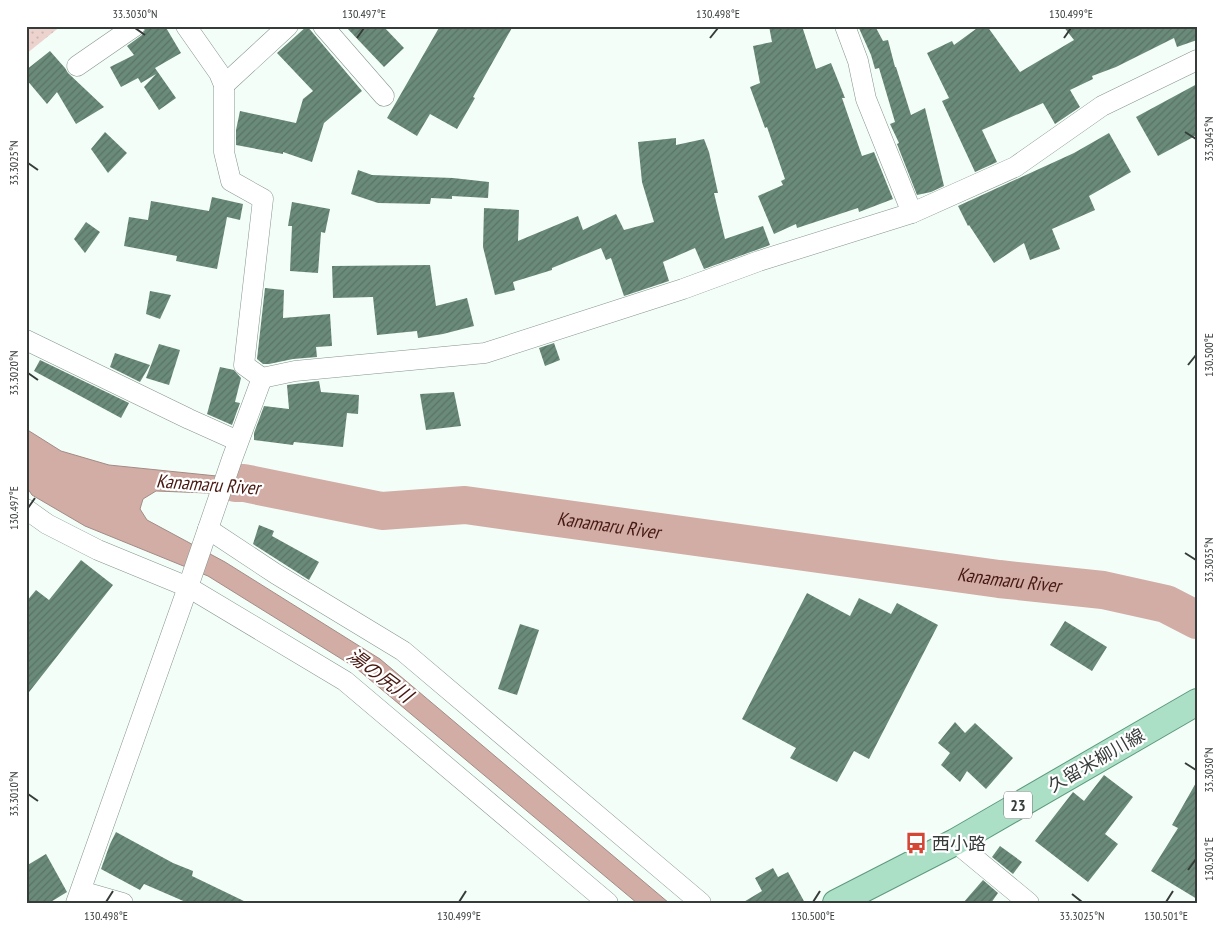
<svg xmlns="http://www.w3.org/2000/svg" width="1223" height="929" font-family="'PT Sans Narrow','Noto Sans JP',sans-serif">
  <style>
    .grass { fill: url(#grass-dots) }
    .water { fill: #d1ada6; stroke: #a28b85 }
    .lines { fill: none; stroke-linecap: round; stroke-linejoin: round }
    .river { stroke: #d1ada6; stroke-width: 38 }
    .building { fill: url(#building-hatch) }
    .minor-casing { stroke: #85958d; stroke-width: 21 }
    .major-casing { stroke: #5e997d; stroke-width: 28 }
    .minor { stroke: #fff; stroke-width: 20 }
    .major { stroke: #abe0c7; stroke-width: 26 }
    .ticks { fill: none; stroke: #363c39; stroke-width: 2 }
    .labels { text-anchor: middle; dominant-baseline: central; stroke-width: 4.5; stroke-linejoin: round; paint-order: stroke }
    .shield { fill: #fff; stroke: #727674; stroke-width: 1 }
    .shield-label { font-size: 16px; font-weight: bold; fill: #363c39 }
    .street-label { font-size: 18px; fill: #363c39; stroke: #fff }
    .poi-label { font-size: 18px; fill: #363c39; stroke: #fff; text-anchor: start }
    .water-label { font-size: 19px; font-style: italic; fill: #481912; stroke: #fff }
    .neatline { fill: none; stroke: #363c39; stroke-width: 2 }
    .ticks-label { font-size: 12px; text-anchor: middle; fill: #363c39 }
  </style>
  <defs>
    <pattern id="grass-dots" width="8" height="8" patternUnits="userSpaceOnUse" patternTransform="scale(1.25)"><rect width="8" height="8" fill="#edd3ce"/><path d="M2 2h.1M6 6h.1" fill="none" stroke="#ccb6b2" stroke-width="1.8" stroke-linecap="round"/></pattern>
    <pattern id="building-hatch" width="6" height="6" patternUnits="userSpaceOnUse" patternTransform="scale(1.25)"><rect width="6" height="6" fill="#6b8b7a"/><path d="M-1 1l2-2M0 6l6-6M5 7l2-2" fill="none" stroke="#597365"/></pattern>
  </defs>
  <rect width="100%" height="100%" fill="#f4fef9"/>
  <path class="grass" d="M26 26H61L26 54Z"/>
  <path class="water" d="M26 429 61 451 109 465 285 483V496L156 491 143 499 140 509 147 520 225 562 380 659 669 903H637L356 668 208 576 85 526 32 495 26 486Z"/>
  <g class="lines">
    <path class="river" id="s1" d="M235 483H244L382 511 465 505 999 579 1103 590 1166 604 1197 620"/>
  </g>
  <g class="building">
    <path d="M147 26H165L181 53 155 68 176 98 159 110 144 87 156 74 141 83 138 78 121 87 110 67 134 55 127 46 142 35Z"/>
    <path d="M307 26 362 91 324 123 312 162 283 152V154L236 145V130L240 111 296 123 303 99 313 91 277 53Z"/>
    <path d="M345 26H383L404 48 384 67Z"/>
    <path d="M440 26H513L473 97 475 98 457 129 430 114 417 136 387 118Z"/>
    <path d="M769 26H802L816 69 831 63 845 98H842L862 156 874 152 893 199 859 212 858 208 797 228 796 224 774 234 758 196 783 185 781 181 785 179 767 127 765 128 750 87 760 83 753 46 772 42Z"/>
    <path d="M858 26H875L883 41 888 40 895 67H896L911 115 925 108 944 186 931 192 917 195 897 144 899 143 890 124 895 122 879 68 875 69 871 55Z"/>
    <path d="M980 26H987L1020 72 1074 40 1063 26H1197V40L1177 47 1174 38 1116 67 1092 76 1093 79 1070 90 1080 107 1055 124 1043 103 982 130 997 162 975 172 942 101 949 98 927 53 952 41 954 45Z"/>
    <path d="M50 51 65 68 68 73 104 107 76 124 57 92 47 104 26 79V70Z"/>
    <path d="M1197 84V135L1158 156 1136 117Z"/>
    <path d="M105 132 127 153 108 173 91 149Z"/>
    <path d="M1109 133 1131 172 1089 196 1095 210 1052 229 1060 249 1030 260 1024 243 994 263 969 225 968 226 958 206 1074 153Z"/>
    <path d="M676 138V145L704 139 709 152 718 193H714L725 239 763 226 770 245 704 269 695 248 663 262 669 281 624 296 611 258 606 260 601 248 552 268V270L513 282 515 290 495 295 483 247 484 208 519 210 518 241 578 216 583 230 616 214 624 230 654 222 642 182 638 142Z"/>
    <path d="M358 170 372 175 453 178 489 182 488 198 452 196V199L431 198 430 204 378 203 351 194Z"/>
    <path d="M212 197 243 204 240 220 227 217 217 269 176 261 177 256 124 246 129 217 148 220 151 201 209 211Z"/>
    <path d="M292 202 330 209 325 233 321 232 318 273 290 271 292 226H288Z"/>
    <path d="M86 222 100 232 85 253 74 239Z"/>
    <path d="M430 265 436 306 467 298 474 326 443 334 418 338 417 331 377 335 373 297 333 298 332 266Z"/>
    <path d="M265 288 284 290 283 318 330 314 332 346 316 347 317 357 293 359 269 364H263L257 359Z"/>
    <path d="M150 291 171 295 160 319 146 314Z"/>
    <path d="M554 343 560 360 545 366 539 348Z"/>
    <path d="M159 344 180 350 169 385 146 378Z"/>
    <path d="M115 353 150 365 140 382 110 367Z"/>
    <path d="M40 360 129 403 121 418 34 371Z"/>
    <path d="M220 367 234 370 241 378 235 402 240 403 232 425 207 414Z"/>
    <path d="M319 381 321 392 359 395 358 414 347 413 343 447 294 442 293 445 254 440V433L264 406 289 409 287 385Z"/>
    <path d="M454 392 461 426 426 430 420 394Z"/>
    <path d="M259 525 274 531 272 536 319 562 309 580 253 544Z"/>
    <path d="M81 560 113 585 26 696V602L36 590 49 600Z"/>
    <path d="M807 593 850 616 859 598 891 614 897 603 938 625 869 759 854 751 837 782 790 758 796 748 742 719Z"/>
    <path d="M1065 621 1107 647 1092 671 1050 645Z"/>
    <path d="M520 624 539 630 517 695 498 689Z"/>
    <path d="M955 722 965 733 975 723 1013 758 986 789 967 771 960 782 941 765 950 753 938 743Z"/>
    <path d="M1104 775 1133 797 1105 834 1118 844 1088 882 1035 841 1073 792 1084 801Z"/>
    <path d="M1197 781V899L1151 871 1178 828 1172 825Z"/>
    <path d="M116 832 173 863 193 871 192 876 248 903H188L144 884 140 890 101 869 110 844Z"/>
    <path d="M1000 846 1022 862 1013 874 992 857Z"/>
    <path d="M46 854 67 892 49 903H26V866Z"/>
    <path d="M773 868 778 877 788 872 805 903H742L762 891 755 878Z"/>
    <path d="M983 880 998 893 991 903H963Z"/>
  </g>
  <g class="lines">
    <g class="minor-casing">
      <g id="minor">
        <path d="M186 26 219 73 224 85V152L231 181 263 199 244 365 262 378 295 371 485 353 683 289 759 261 912 213 1015 167 1102 106 1197 60"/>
        <path d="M323 26 384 96"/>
        <path d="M845 26 858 61 866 99 912 213"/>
        <path d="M77 66 135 26"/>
        <path d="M224 85 288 26"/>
        <path d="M26 340 189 419 238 441"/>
        <path d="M26 509 47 524 98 550 188 587 345 681 608 903"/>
        <path d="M208 529 276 574 403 651 701 903"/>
        <path d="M955 842 1029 903"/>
        <path d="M81 891 123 903"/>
        <path d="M76 903 188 587 232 459 262 378"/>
      </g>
    </g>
    <g class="major-casing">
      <path id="major" d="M836 903 955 842 1197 702"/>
    </g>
    <use href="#minor" class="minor"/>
    <use href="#major" class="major"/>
  </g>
  <path class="ticks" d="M135 28 145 35M357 38 364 28M710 38 718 28M1064 38 1071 28M1185 132 1196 139M28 163 38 170M1188 365 1196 355M28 373 38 380M28 508 35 498M1185 553 1196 560M1185 763 1196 770M28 794 38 801M1188 870 1196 859M1072 894 1082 902M106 902 113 891M459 902 466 891M813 902 820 891M1166 902 1173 891"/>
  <defs>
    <g id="bus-bare" transform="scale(1.725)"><path d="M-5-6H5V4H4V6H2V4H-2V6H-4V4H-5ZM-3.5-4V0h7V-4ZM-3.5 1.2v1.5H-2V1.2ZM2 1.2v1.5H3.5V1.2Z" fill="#d44735" stroke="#fff" stroke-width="2.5" paint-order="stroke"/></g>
  </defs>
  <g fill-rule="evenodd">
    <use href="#bus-bare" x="916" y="843"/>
  </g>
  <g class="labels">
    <rect class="shield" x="1004" y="791.5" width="28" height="27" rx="4"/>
    <g class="shield-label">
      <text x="1018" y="805">23</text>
    </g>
    <g class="street-label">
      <text transform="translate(1096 760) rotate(-30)">久留米柳川線</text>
    </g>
    <g class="poi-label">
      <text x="932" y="843">西小路</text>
    </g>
    <g class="water-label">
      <text transform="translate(208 484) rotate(4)">Kanamaru River</text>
      <text stroke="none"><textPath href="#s1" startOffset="378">Kanamaru River</textPath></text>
      <text stroke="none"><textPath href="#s1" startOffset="782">Kanamaru River</textPath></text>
      <text transform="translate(380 675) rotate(37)">湯の尻川</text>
    </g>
  </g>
  <rect width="1223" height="929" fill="none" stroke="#ffffff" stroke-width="55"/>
  <rect x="28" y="28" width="1168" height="874" class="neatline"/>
  <g class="ticks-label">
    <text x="135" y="18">33.3030°N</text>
    <text x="364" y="18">130.497°E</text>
    <text x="718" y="18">130.498°E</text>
    <text x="1071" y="18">130.499°E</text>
    <text transform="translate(1209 139) rotate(-90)" y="4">33.3045°N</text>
    <text transform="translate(14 163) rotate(-90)" y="4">33.3025°N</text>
    <text transform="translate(1209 355) rotate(-90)" y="4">130.500°E</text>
    <text transform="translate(14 373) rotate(-90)" y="4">33.3020°N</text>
    <text transform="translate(14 508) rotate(-90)" y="4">130.497°E</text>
    <text transform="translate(1209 560) rotate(-90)" y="4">33.3035°N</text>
    <text transform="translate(1209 770) rotate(-90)" y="4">33.3030°N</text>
    <text transform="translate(14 794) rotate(-90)" y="4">33.3010°N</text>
    <text transform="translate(1209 859) rotate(-90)" y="4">130.501°E</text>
    <text x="106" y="920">130.498°E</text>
    <text x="459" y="920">130.499°E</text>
    <text x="813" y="920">130.500°E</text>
    <text x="1082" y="920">33.3025°N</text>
    <text x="1166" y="920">130.501°E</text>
  </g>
</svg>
